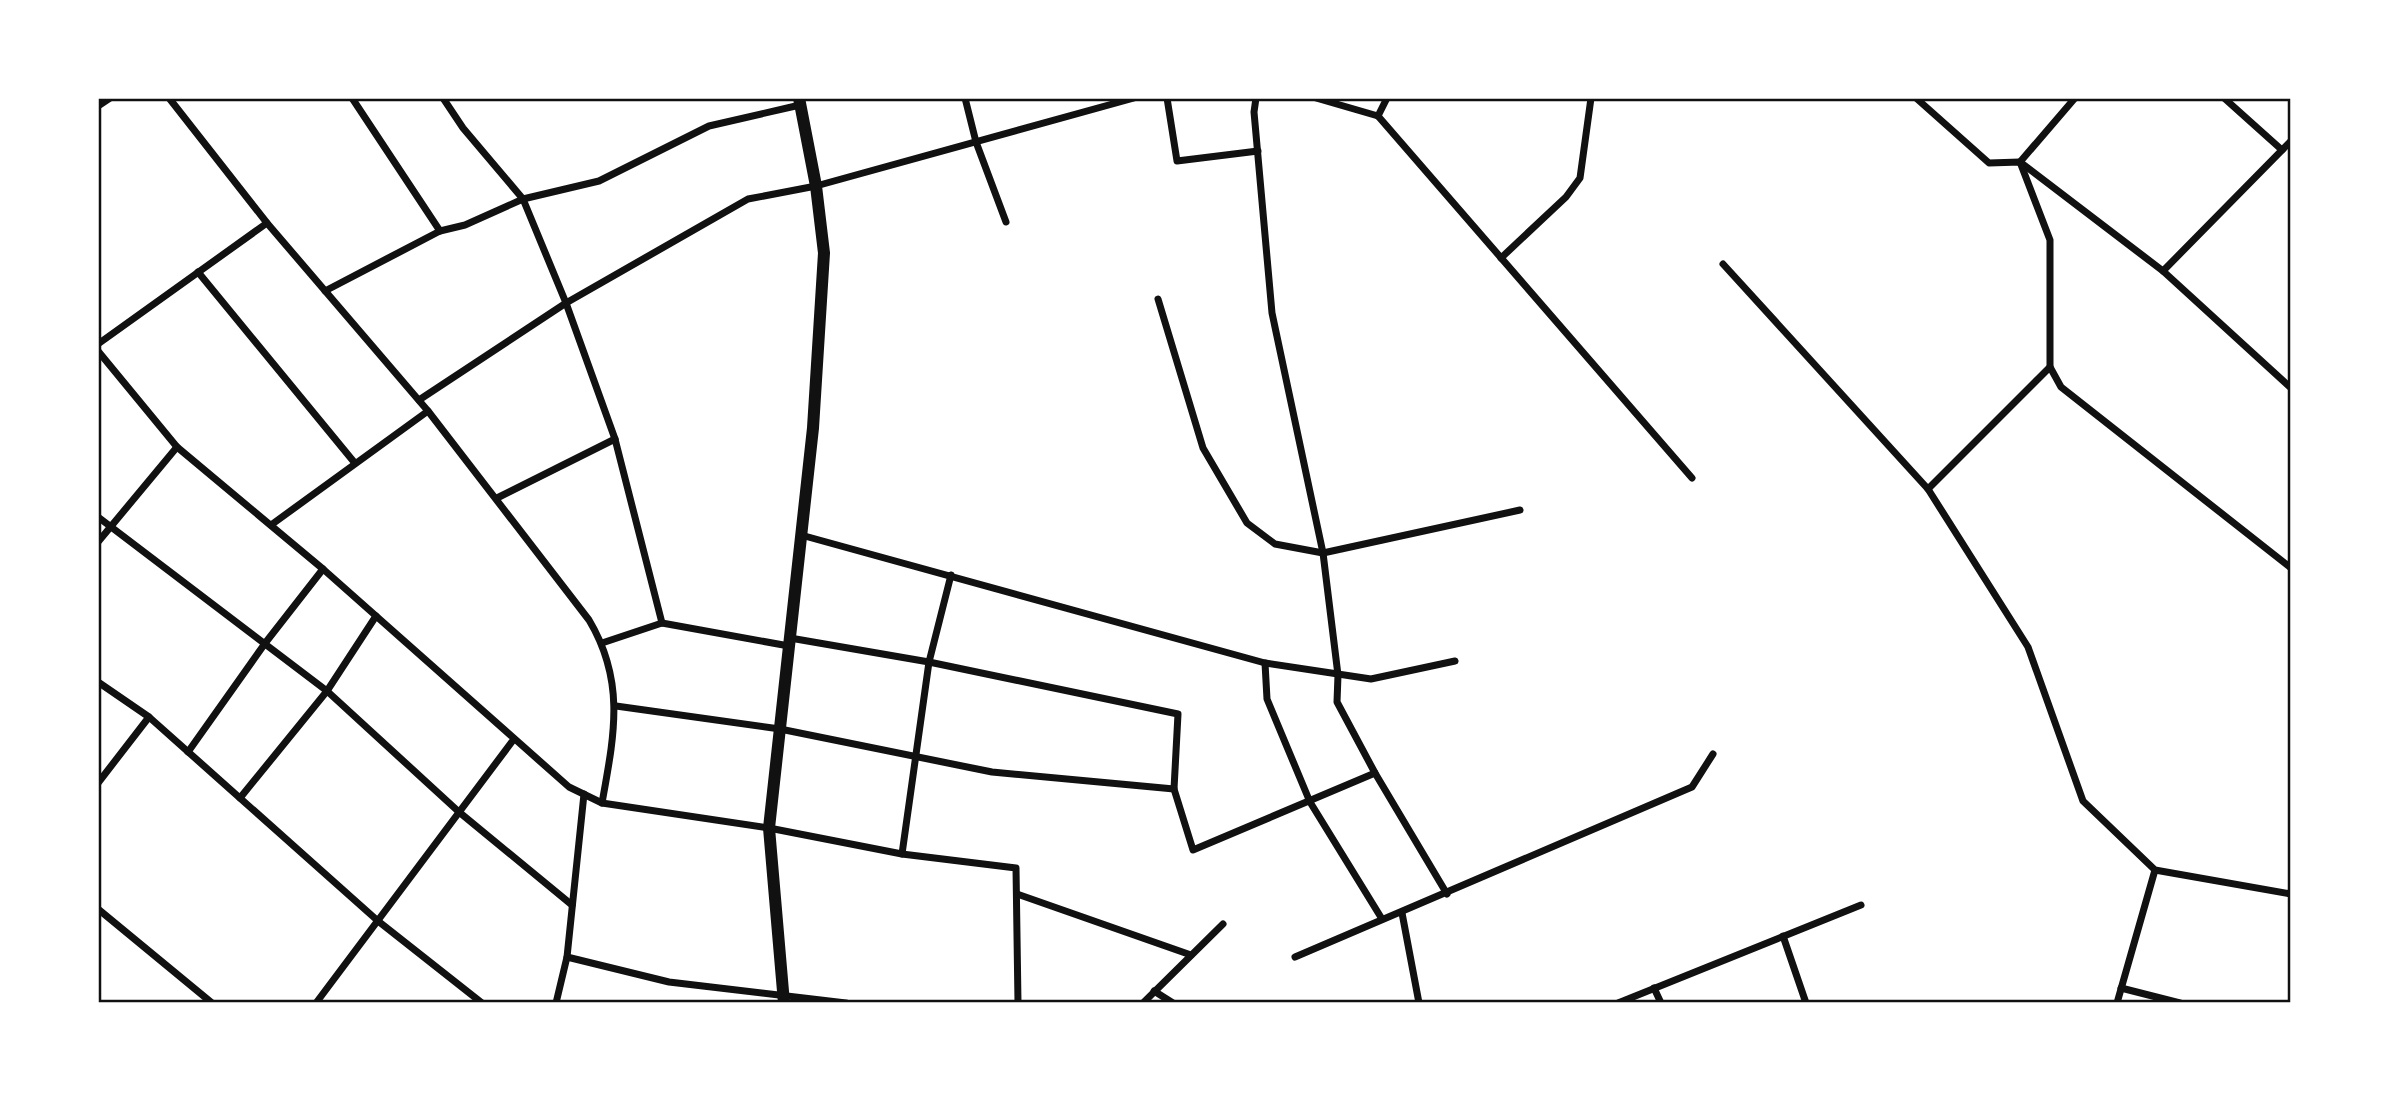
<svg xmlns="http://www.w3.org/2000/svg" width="2389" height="1101" font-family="'Work Sans',sans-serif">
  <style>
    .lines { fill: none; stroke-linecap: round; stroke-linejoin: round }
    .minor { stroke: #111; stroke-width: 7 }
    .tertiary { stroke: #111; stroke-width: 12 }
    .neatline { fill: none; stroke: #111; stroke-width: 2.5 }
  </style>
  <rect width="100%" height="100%" fill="#fff"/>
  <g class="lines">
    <g class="minor">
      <path d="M169 98 267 223 428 411 589 620C626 682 614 736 602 803"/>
      <path d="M352 98 440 231"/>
      <path d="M443 98 463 128 523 199 566 303 615 439 662 623"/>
      <path d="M965 98 976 142 1006 222"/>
      <path d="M1167 98 1177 161 1258 151"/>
      <path d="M1256 98 1254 112 1272 313 1323 553 1338 675 1337 702 1375 773 1447 894"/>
      <path d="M1316 98 1378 116 1692 478"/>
      <path d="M1916 98 1989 163 2020 162 2163 271 2291 388"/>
      <path d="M2075 98 2020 162 2050 240V367L2061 387 2291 568"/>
      <path d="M2224 98 2282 150"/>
      <path d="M98 106 110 98"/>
      <path d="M1378 116 1387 98"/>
      <path d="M1501 258 1566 197 1580 178 1591 98"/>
      <path d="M1723 264 1928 489 2028 647 2083 801 2155 870 2291 894"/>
      <path d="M2163 271 2291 141"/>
      <path d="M198 272 354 462"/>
      <path d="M325 291 440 231 465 225 523 199 599 181 709 126 800 105"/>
      <path d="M1158 299 1203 448 1247 523 1275 544 1323 553 1520 510"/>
      <path d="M98 344 267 223"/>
      <path d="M98 351 177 447 323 569 569 787 602 803 769 828 902 854 1016 868 1018 1003"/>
      <path d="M419 400 566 303 748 199 816 186 1134 98"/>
      <path d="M1928 489 2050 367"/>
      <path d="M497 498 615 439"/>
      <path d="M98 517 327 691 459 812 572 905"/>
      <path d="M271 525 428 411"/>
      <path d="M801 535 1265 663 1371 679 1455 661"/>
      <path d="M98 542 177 447"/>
      <path d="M790 638 929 662 1178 714 1174 789 1193 850 1375 773"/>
      <path d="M602 643 662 623 789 646"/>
      <path d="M1265 663 1267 699 1310 802 1382 919"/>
      <path d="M98 682 149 717 378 921 482 1003"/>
      <path d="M616 706 780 729 992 772 1174 789"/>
      <path d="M188 752 266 642 323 569"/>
      <path d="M98 783 149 717"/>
      <path d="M240 798 327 691 376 616"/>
      <path d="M902 854 929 662 951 575"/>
      <path d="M1017 894 1191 955"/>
      <path d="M98 909 212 1003"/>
      <path d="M1402 913 1419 1003"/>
      <path d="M1783 936 1806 1003"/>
      <path d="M567 957 669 982 846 1003"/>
      <path d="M1295 957 1692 787 1713 754"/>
      <path d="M1654 988 1661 1003"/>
      <path d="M2121 988 2180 1003"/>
      <path d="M1154 991 1173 1003"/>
      <path d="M316 1003 514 739"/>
      <path d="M556 1003 567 957 584 794"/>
      <path d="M1143 1003 1223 924"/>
      <path d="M1618 1003 1861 905"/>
      <path d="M2117 1003 2155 870"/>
    </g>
    <path class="tertiary" d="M784 1003 769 828 813 428 824 253 816 186 799 98"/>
  </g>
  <rect width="2389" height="1101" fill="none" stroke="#ffffff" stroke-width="200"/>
  <rect x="100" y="100" width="2189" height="901" class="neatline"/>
</svg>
